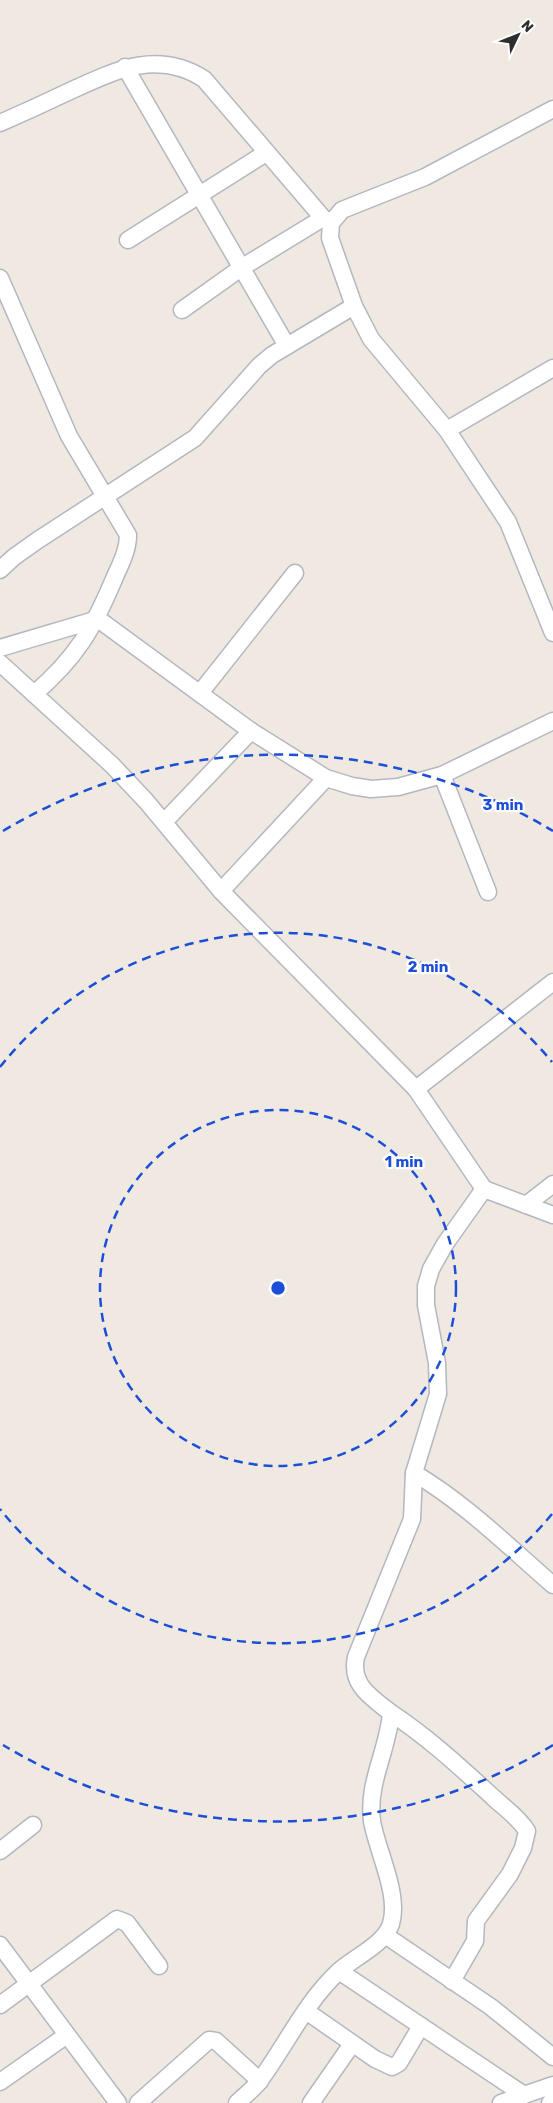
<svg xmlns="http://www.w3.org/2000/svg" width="553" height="2103" font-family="Rubik,sans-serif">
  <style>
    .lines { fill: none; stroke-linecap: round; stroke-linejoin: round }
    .minor-casing { stroke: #b4b7c1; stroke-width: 19 }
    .minor { stroke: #fff; stroke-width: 16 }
    .ring { fill: none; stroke: #1d4ed8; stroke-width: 2.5; stroke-dasharray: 9 6 }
    .centre { fill: #1d4ed8; stroke: #fff; stroke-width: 2.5 }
    .ring-label { font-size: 15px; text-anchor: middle; font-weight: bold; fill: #1d4ed8; stroke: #fff; stroke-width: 4.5; stroke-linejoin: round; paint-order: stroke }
  </style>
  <rect width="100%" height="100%" fill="#efe9e1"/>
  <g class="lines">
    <g class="minor-casing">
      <g id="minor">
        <path d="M125 67 287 346"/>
        <path d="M553 109 425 177 342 210 331 223 330 238 354 306 371 339 447 430 508 522 553 633"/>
        <path d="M0 123C23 113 47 102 70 91 114 71 157 49 204 79L323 218 331 223"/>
        <path d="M128 240 266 153"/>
        <path d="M0 278 69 436 128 535C128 551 120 565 114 579 93 629 76 658 34 694"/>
        <path d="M182 310 241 268 323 218"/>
        <path d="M447 430 553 368"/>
        <path d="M0 570 14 557 38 540 195 438 259 366 272 355 354 306"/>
        <path d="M0 648 98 619 251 731 326 778 352 786 371 789 398 787 442 775 553 721"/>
        <path d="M0 663 112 765 146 801 221 891 416 1089 484 1189"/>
        <path d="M200 693 295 573"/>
        <path d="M442 775 488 892"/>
        <path d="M164 822 251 731"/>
        <path d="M221 891 326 778"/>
        <path d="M416 1089 553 982"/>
        <path d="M526 1205 553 1184"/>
        <path d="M414 1473C466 1504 508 1546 553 1585"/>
        <path d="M391 1713C429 1738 461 1768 495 1799 506 1809 519 1818 527 1831L523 1848 510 1874 476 1921 475 1941 452 1981"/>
        <path d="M0 1851 33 1825"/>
        <path d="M385 1935 491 2007 553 2057"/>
        <path d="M0 1945 118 2103"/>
        <path d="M339 1971 524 2095"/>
        <path d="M0 2005 117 1919 127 1923 159 1966"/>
        <path d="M306 2011 375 2059 392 2067 399 2063 421 2026"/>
        <path d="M0 2082 67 2035"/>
        <path d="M138 2103 209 2040 216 2041 260 2081"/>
        <path d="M237 2103C245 2095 255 2088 261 2079 287 2043 306 2002 338 1972 354 1957 384 1945 391 1924 400 1894 377 1851 372 1821 367 1783 388 1750 391 1713 371 1697 350 1685 356 1657L412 1519 414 1473 438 1394 437 1363 426 1305V1286L431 1269 445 1244 484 1189 553 1215"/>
        <path d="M311 2103 352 2044"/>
        <path d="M501 2103 553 2085"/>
        <path d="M550 2103 553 2099"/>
      </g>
    </g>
    <use href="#minor" class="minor"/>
  </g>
  <g class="ring">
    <circle cx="278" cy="1288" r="178"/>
    <path d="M552 1514A355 355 0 0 1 0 1509M0 1067A355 355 0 0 1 552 1062"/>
    <path d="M553 1745A533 533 0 0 1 3 1745M3 831A533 533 0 0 1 553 831"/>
  </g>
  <circle cx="278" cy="1288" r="8" class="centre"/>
  <g class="ring-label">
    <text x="503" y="810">3 min</text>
    <text x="428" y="972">2 min</text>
    <text x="404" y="1167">1 min</text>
  </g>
  <g transform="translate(518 35) rotate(47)" stroke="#ffffff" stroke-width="4" paint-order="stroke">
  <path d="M0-4L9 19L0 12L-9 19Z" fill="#2e2e2e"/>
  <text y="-8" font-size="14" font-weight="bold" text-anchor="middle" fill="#2e2e2e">N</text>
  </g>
</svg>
